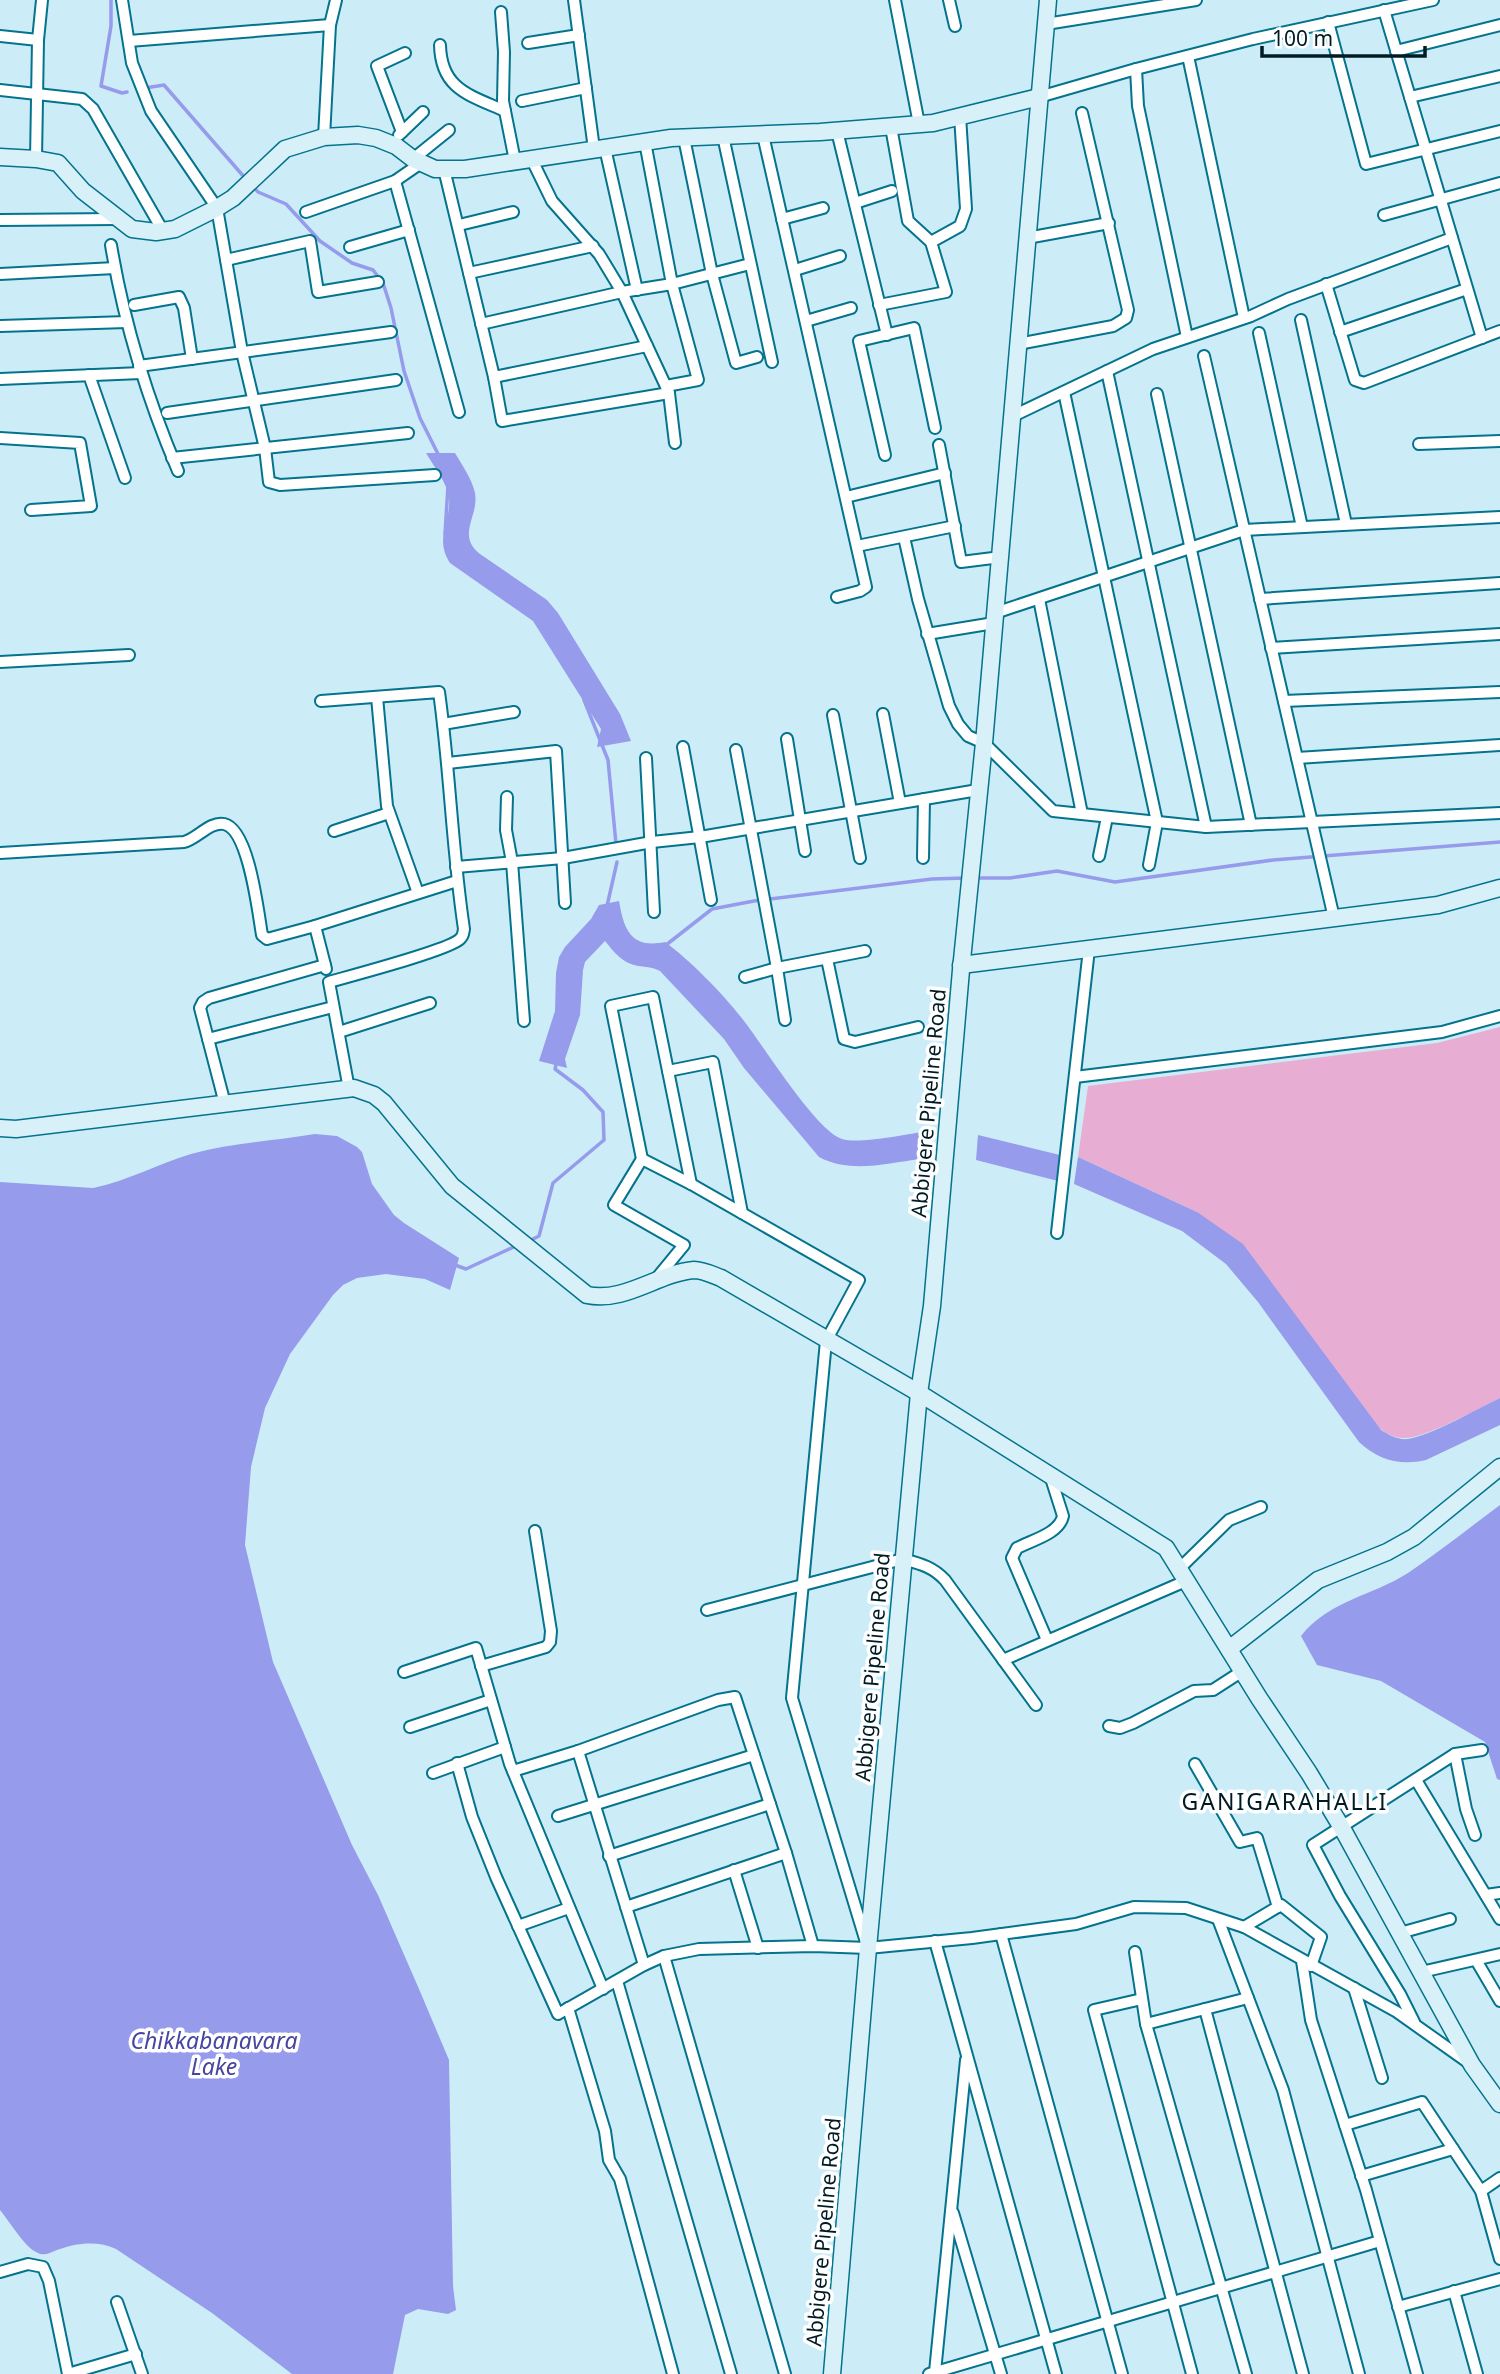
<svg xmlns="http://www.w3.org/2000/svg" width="1500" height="2374" font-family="'Noto Sans',sans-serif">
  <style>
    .green { fill: #e7add3 }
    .water { fill: #969beb }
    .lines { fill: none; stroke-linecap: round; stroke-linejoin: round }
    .stream { stroke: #969beb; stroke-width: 3.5 }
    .street-casing { stroke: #04738c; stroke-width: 14 }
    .secondary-casing { stroke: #04738c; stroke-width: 19 }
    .street { stroke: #fff; stroke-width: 10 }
    .secondary { stroke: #d8f1f9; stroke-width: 16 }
    .labels { text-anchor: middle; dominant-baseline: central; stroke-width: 7; stroke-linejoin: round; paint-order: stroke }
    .street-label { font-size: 21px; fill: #001b23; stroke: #fff }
    .neighbourhood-label { font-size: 23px; letter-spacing: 2px; fill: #001b23; stroke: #fff }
    .water-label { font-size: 23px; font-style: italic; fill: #4745a1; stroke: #fff }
  </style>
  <rect width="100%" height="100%" fill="#ccedf8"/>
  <path class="green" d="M1500 1027V1398C1480 1408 1423 1439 1404 1438 1393 1438 1384 1432 1375 1425L1197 1212 1078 1157 1088 1086 1437 1043Z"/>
  <g class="water">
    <path d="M426 453H455C462 465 472 479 475 493 479 517 456 535 480 554L547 600 558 613 620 714 631 741 597 747 601 729 533 621 450 563C434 538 451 523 449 498 447 482 434 467 426 453Z"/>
    <path d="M619 901C624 930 631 949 665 942 690 960 725 996 744 1021 763 1045 816 1131 842 1139 858 1144 903 1135 922 1132L920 1159C887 1163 851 1174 819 1157L744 1068 724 1039 660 971C653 967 646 967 638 966 622 963 614 952 605 941L585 962 583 970 580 1015 565 1059 567 1068 539 1061 555 1011 556 973 559 957 565 947 591 919 599 905Z"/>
    <path d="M315 1134 337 1136 357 1147 362 1152 372 1184 394 1215 404 1223 459 1258 450 1290 425 1279 386 1274 357 1278 343 1285 333 1295 290 1354 265 1408 251 1467 245 1545 273 1662 352 1845 378 1895 419 1989 449 2060 453 2286 456 2310 448 2314 418 2309 405 2315 393 2374H292L212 2313 116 2249C98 2240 75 2243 57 2250 49 2253 44 2257 36 2252 25 2247 9 2221 0 2210V1182L93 1188C127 1181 158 1164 191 1154 231 1143 274 1141 315 1134Z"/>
    <path d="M978 1135 1064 1156 1062 1182 976 1160Z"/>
    <path d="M1078 1157 1197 1212 1243 1244 1381 1430C1389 1435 1398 1440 1408 1439 1432 1435 1477 1409 1500 1398V1425L1426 1460C1400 1466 1378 1460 1359 1442L1258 1302 1226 1264 1182 1231 1074 1184Z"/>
    <path d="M1500 1505V1780L1497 1779 1485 1742 1381 1681 1317 1665 1301 1636C1328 1601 1372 1596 1408 1573 1439 1552 1469 1528 1500 1505Z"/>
  </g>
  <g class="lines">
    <g class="stream">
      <path d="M111 0V26L101 86 122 93 127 92"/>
      <path d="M145 88 164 85 245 178"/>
      <path d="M253 186 258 192 286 204 320 241 352 263 373 270 383 283 391 308 404 371 420 418 439 456"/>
      <path d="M445 534 448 486"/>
      <path d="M584 700 608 760 616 844"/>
      <path d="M974 878H1010L1057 871 1115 882 1273 860 1500 842"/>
      <path d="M607 906 617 862"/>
      <path d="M666 945 712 909 754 901 932 879 966 878"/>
      <path d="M529 1241 539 1236 553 1183 604 1140 603 1112 583 1090 555 1069 557 1061"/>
      <path d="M455 1265 466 1269 518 1245"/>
    </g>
    <g class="street-casing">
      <g id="street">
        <path d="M122 0 132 63 151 111 217 208 242 352 265 448 269 482 280 485 435 475"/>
        <path d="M574 0 594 149"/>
        <path d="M895 0 919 124"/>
        <path d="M949 0 955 26"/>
        <path d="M1384 10 1482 338"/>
        <path d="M501 12 504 52 503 101 515 161"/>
        <path d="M1328 22 1366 164 1500 131"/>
        <path d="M1046 24 1196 0"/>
        <path d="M0 36 38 40"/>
        <path d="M129 41 330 25"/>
        <path d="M528 43 579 35"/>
        <path d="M440 45C441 89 469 95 505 111"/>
        <path d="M1396 51 1500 25"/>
        <path d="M1188 56 1244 318"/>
        <path d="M1136 69 1138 106 1187 337"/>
        <path d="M0 90 82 99 93 109 163 231"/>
        <path d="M1039 97 1136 69 1253 39 1433 0"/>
        <path d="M1410 97 1500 76"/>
        <path d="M522 101 586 88"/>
        <path d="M837 131 887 335"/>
        <path d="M402 132 377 66 405 53"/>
        <path d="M399 135 423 112"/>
        <path d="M763 135 866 587 860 591 837 597"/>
        <path d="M723 136 772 362"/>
        <path d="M324 137 330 25 336 0"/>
        <path d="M684 138 712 274 736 363 757 357"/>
        <path d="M605 148 637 290"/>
        <path d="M36 159 38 40 42 0"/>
        <path d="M413 159 449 130"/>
        <path d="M444 169 494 377 502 421 669 393 622 292 599 254 552 201 531 158"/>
        <path d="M395 181 459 412"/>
        <path d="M855 203 892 191"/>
        <path d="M306 212 395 181 421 163"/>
        <path d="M1384 215 1500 183"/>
        <path d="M782 219 823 208"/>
        <path d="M0 220 117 219"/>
        <path d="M459 225 513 212"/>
        <path d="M1027 238 1109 223"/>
        <path d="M931 242 960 226 966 209 960 116"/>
        <path d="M111 245C124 323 147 398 178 471"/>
        <path d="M350 247 409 230"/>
        <path d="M226 260 310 241 318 292 378 282"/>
        <path d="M795 270 840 256"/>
        <path d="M469 273 593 246"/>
        <path d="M0 274 115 268"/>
        <path d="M1326 284 1355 380 1364 383 1500 331"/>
        <path d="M134 305 179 297 184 308 192 359"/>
        <path d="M879 305 946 292 931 242 908 221 891 127"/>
        <path d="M1301 320 1346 524"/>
        <path d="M806 321 851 308"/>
        <path d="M481 324 622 292 672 284 645 142"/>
        <path d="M0 326 127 322"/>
        <path d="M1340 332 1467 289"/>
        <path d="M1259 333 1302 527"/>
        <path d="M1018 344 1113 326 1126 318 1128 310 1082 113"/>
        <path d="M1204 356 1334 918"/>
        <path d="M139 366 391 332"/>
        <path d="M1107 371 1153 349 1251 316 1288 299 1452 238"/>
        <path d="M89 375 125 478"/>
        <path d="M494 377 647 346"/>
        <path d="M0 379 141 373"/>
        <path d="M666 386 698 380 672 284 750 264"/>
        <path d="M1064 392 1157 822 1149 865"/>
        <path d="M669 393 675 443"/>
        <path d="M1157 394 1251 825"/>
        <path d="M167 413 396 380"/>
        <path d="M0 438 80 443 91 506 31 510"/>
        <path d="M1419 444 1500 441"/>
        <path d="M939 445 961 562 1001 557"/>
        <path d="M885 455 859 341 914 328 935 428"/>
        <path d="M172 458 408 433"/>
        <path d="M846 497 945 473"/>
        <path d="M904 537 918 599 949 706 958 724 968 736 984 743 1053 811 1206 827 1107 371 1011 417"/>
        <path d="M857 546 955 526"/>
        <path d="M1039 599 1082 814"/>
        <path d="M1260 599 1500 583"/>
        <path d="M995 613 1244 530 1500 517"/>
        <path d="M927 634 994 623"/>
        <path d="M1271 648 1500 634"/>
        <path d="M0 662 129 655"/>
        <path d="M377 697 387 806 418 893"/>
        <path d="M321 701 439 692C450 770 452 850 464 929 463 933 464 935 460 939 449 950 350 976 329 982L349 1089"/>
        <path d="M1284 701 1500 692"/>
        <path d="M883 714 900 803"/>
        <path d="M833 715 860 858"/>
        <path d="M443 724 514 712"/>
        <path d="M787 739 805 851"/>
        <path d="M683 747 711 900"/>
        <path d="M736 750 777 968 785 1020"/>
        <path d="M646 758 654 912"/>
        <path d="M1297 758 1500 745"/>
        <path d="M448 763 556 751 565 903"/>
        <path d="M507 797 506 830 512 862 524 1021"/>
        <path d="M1206 827 1500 813"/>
        <path d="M334 831 389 813"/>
        <path d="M0 853 184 842C197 839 210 821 224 824 249 829 258 912 262 935L267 939 315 926"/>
        <path d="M1099 856 1107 817"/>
        <path d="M923 858 924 799"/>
        <path d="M456 867 563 858 652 842 700 837 978 790"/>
        <path d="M827 959 844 1039 855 1042 918 1027"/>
        <path d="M326 969 315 926 457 881"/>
        <path d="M745 977 777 968 865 951"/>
        <path d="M339 1032 430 1003"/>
        <path d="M208 1039 333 1007"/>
        <path d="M668 1071 713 1062 742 1213"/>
        <path d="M1075 1077 1442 1032 1500 1016"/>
        <path d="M225 1104 200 1008 203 1002 209 998 325 965"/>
        <path d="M642 1159 611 1006 653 997 691 1184"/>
        <path d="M1057 1233 1089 949"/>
        <path d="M656 1279 684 1245 614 1205 642 1159 691 1184 859 1280 826 1341 792 1698 866 1942"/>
        <path d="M1180 1568 1229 1520 1261 1507"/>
        <path d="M707 1610 903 1559C921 1564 933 1567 945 1580L1036 1705"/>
        <path d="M1047 1640 1012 1558 1017 1548C1032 1540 1059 1534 1063 1516L1050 1475"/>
        <path d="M1003 1660 1188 1580"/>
        <path d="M481 1666 546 1647 550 1642 551 1631 535 1531"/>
        <path d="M404 1672 476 1648 510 1764 603 1989"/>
        <path d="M1109 1726 1120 1728 1133 1723 1194 1691 1213 1690 1244 1670"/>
        <path d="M410 1727 491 1700"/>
        <path d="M578 1751 718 1700 735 1697 786 1853 813 1946"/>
        <path d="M1455 1754 1466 1809 1475 1835"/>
        <path d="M457 1763 472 1817 496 1877 558 2014 644 1965 664 1956 699 1949 813 1946 868 1948 972 1938 1076 1924 1134 1907 1186 1908 1244 1927 1397 2012 1469 2063"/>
        <path d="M1195 1764 1240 1842 1257 1838 1278 1907"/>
        <path d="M513 1771 578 1751 644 1965"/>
        <path d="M433 1773 505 1747"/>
        <path d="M1416 1780 1500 1919"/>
        <path d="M558 1816 754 1755"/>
        <path d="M609 1856 770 1804"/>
        <path d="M734 1870 758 1948"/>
        <path d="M1486 1895 1500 1893"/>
        <path d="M626 1907 786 1853"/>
        <path d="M1218 1919 1283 2090 1359 2374"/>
        <path d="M518 1926 569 1908"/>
        <path d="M1244 1927 1281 1905 1321 1937 1311 1966"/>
        <path d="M1400 1933 1450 1919"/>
        <path d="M1001 1934 1122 2374"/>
        <path d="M935 1941 1056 2374"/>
        <path d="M1135 1952 1146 2024 1246 2374"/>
        <path d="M664 1956 785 2374"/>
        <path d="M1476 1960 1500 2001"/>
        <path d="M1302 1961 1311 2020 1366 2190 1417 2374"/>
        <path d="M1421 1972 1500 1954"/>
        <path d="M617 1981 731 2374"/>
        <path d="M1354 1988 1382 2078"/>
        <path d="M1142 1999 1094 2010 1192 2374"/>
        <path d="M568 2008 605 2131 609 2160 620 2179 673 2374"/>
        <path d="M1205 2009 1303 2374"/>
        <path d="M1414 2022 1400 1994 1340 1896 1313 1845 1455 1754 1482 1750"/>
        <path d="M1146 2024 1248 1998"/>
        <path d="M1345 2125 1422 2102 1481 2191 1500 2259"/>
        <path d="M1361 2176 1453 2149"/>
        <path d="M1481 2191 1500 2178"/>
        <path d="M953 2213 1001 2374"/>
        <path d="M0 2272 28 2264 43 2267 49 2281 68 2374 136 2354"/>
        <path d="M1454 2291 1477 2374"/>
        <path d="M117 2302 142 2374"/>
        <path d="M1398 2307 1500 2279"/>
        <path d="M935 2372 966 2060"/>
        <path d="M929 2374 1380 2241"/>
      </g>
    </g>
    <g class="secondary-casing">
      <g id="secondary">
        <path d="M0 157 36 159 58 163 83 191 132 229 156 232 175 229 217 208 233 198 285 149 324 137 358 135 376 138 396 146 413 159 435 169H465L671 138 820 132 933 123 1039 97"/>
        <path d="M961 965 1438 905 1500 888"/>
        <path d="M0 1128 16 1129 354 1088 374 1095 384 1103 452 1186 587 1295C625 1303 658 1273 694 1270 703 1270 713 1275 721 1278L919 1393 1166 1548 1259 1698 1309 1773 1342 1828 1472 2065 1500 2104"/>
        <path d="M1229 1649 1318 1580 1387 1552 1414 1537 1500 1467"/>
        <path d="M832 2374 868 1948 919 1393 932 1306 961 970 984 743 1048 0"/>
      </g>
    </g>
    <use href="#street" class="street"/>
    <use href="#secondary" class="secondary"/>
  </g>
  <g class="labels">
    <g class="street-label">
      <text transform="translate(928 1103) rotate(-85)">Abbigere Pipeline Road</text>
      <text transform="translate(872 1667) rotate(-85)">Abbigere Pipeline Road</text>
      <text transform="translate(823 2232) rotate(-85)">Abbigere Pipeline Road</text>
    </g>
    <g class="neighbourhood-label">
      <text x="1285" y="1801">GANIGARAHALLI</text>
    </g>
    <g class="water-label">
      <text x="214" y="2040">Chikkabanavara<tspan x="214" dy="26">Lake</tspan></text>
    </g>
  </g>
  <path d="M1262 46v10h163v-10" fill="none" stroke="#001b23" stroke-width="3.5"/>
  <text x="1272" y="46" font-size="21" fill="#001b23" stroke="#ffffff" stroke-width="5" paint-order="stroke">100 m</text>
</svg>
